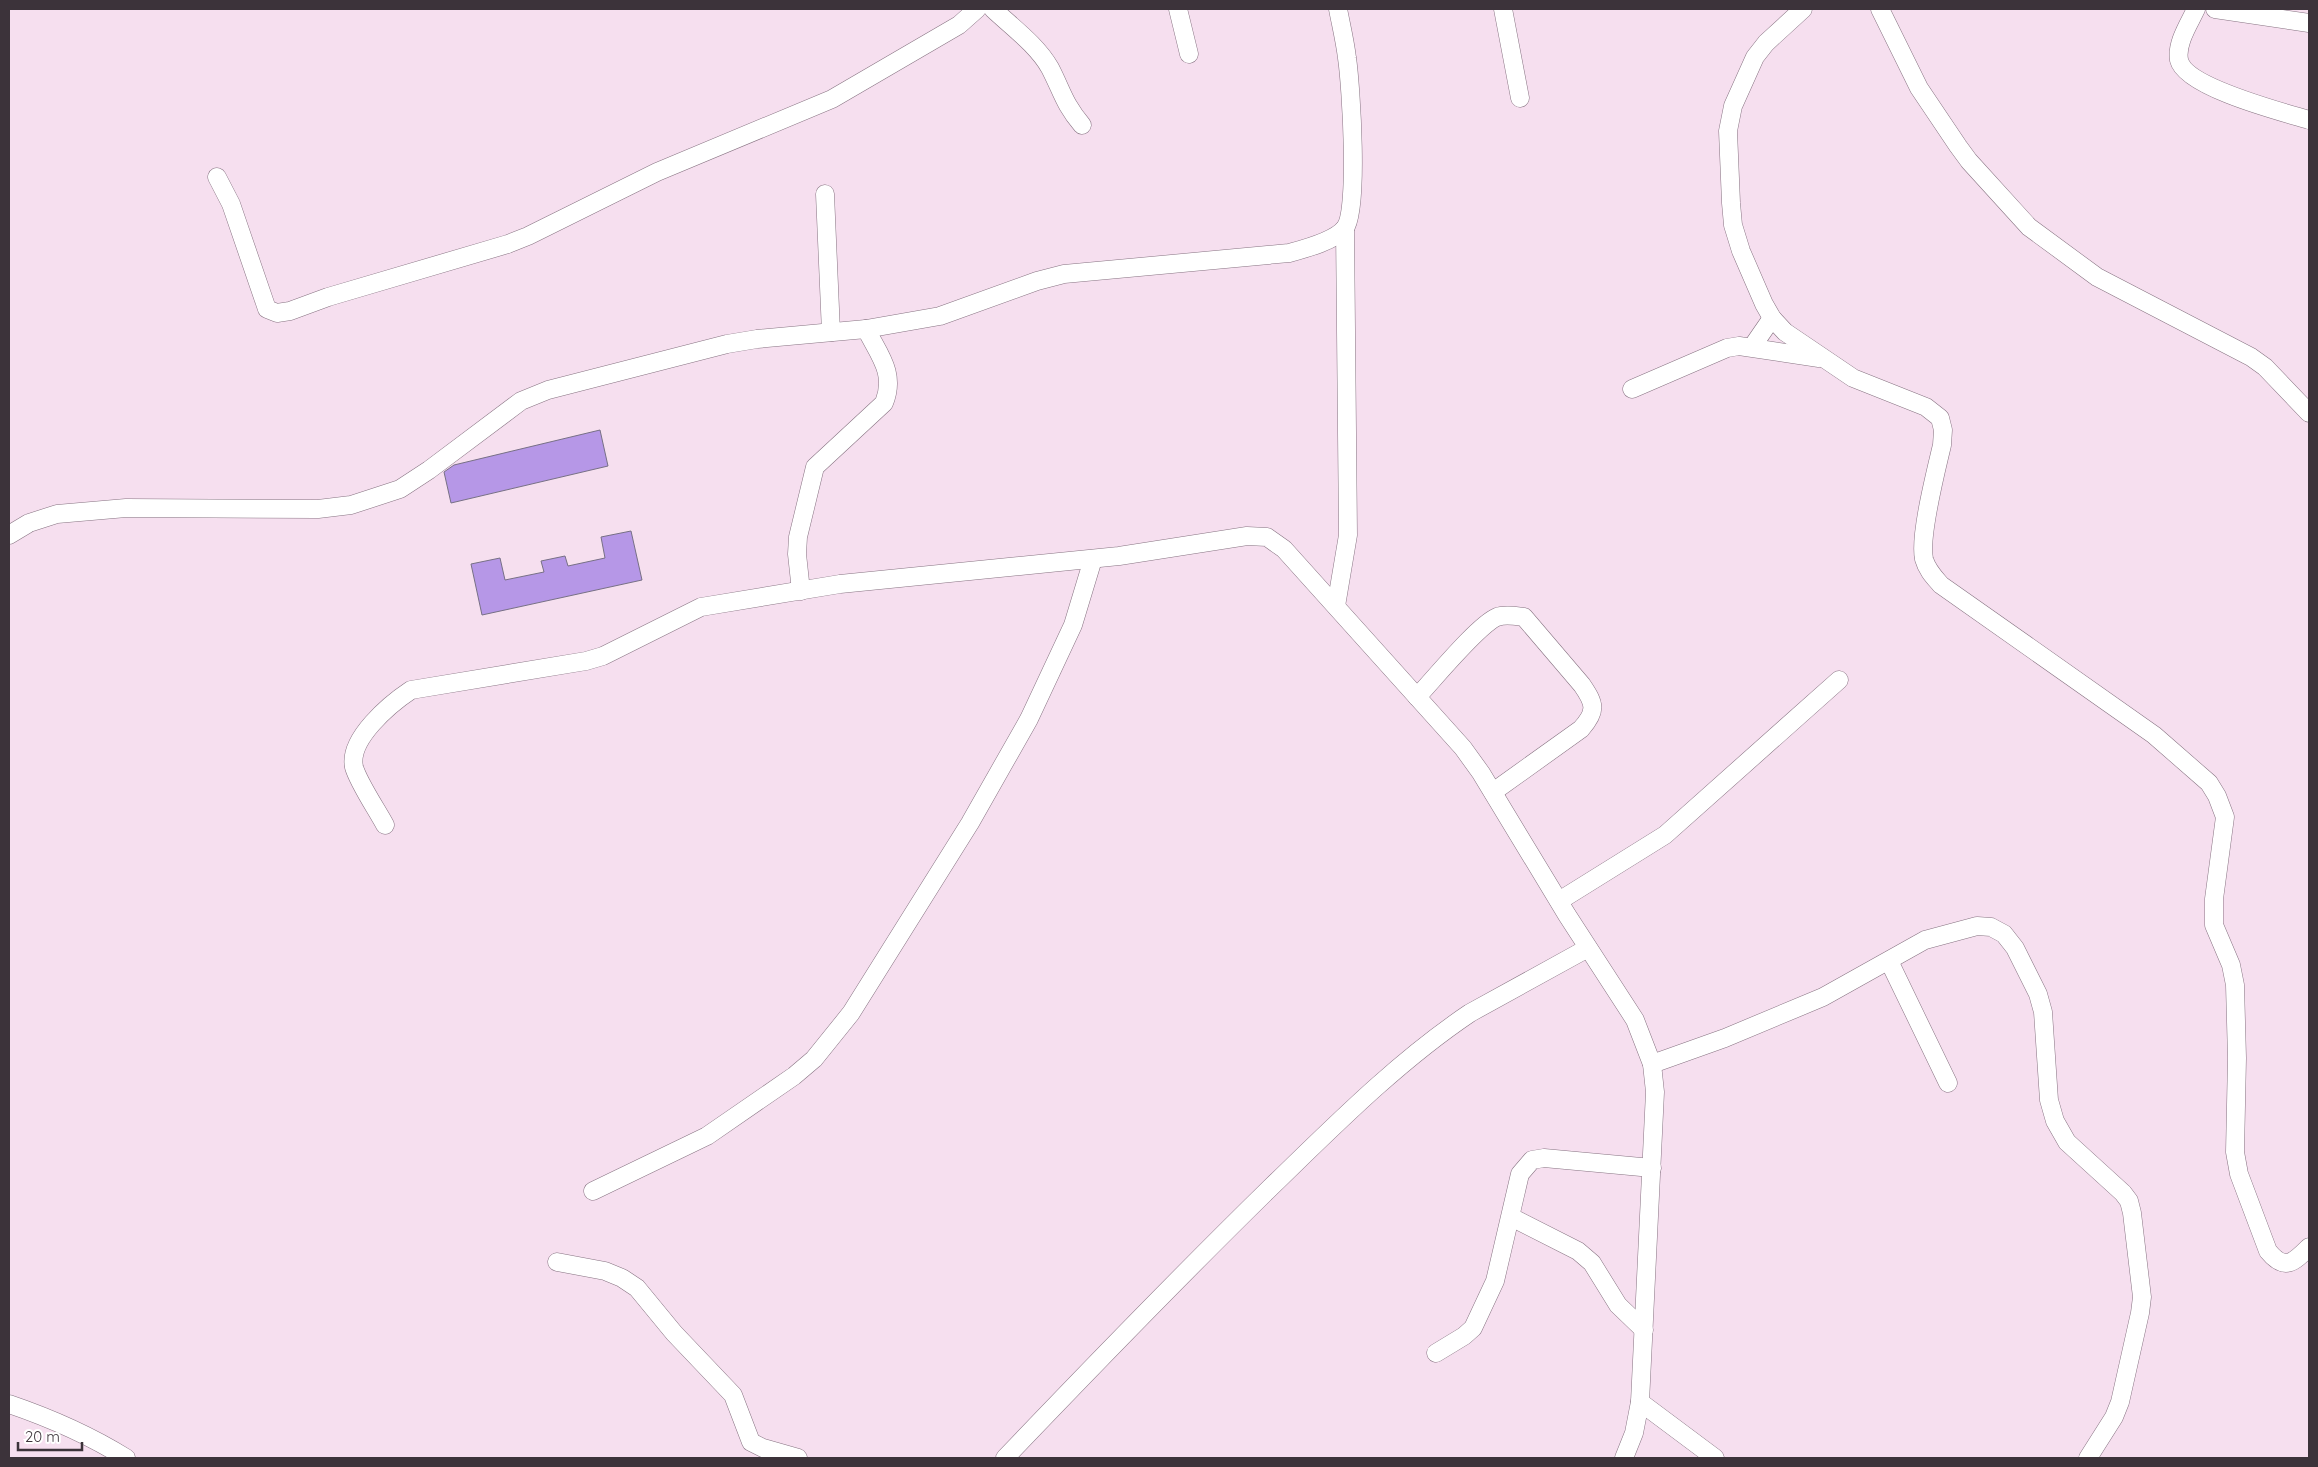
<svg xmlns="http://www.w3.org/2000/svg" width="2318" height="1467" font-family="Quicksand,sans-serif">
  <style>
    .building { fill: #b697e7; stroke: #777085 }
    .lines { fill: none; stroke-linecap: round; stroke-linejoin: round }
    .street-casing { stroke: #877382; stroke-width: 19 }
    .street { stroke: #fff; stroke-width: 18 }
  </style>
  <rect width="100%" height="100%" fill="#f6dfef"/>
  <g class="building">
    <path d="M600 430 608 466 451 503 444 472 454 465Z"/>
    <path d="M631 531 642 580 482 615 471 564 500 558 505 580 544 572 541 561 565 556 568 566 605 558 601 537Z"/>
  </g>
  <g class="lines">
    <g class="street-casing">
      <g id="street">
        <path d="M993 9C1012 27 1037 45 1050 68 1062 91 1064 104 1082 125"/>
        <path d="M1178 9 1189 54"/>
        <path d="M1503 9 1520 98"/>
        <path d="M1803 9 1766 43 1755 57 1733 106 1728 131 1731 203 1733 225 1741 251 1764 304 1772 318 1785 332 1853 378 1926 407 1940 418 1943 430 1942 445C1936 471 1919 536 1924 559 1927 570 1934 577 1941 585L2154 735 2209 783 2217 796 2225 817 2214 899V925L2231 965 2235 985 2237 1058 2235 1152 2239 1174 2268 1251C2285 1272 2294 1262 2309 1247"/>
        <path d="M1880 9 1919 88 1958 146 1969 161 2029 227 2097 277 2251 357 2265 367 2309 413"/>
        <path d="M2196 9C2189 24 2176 43 2179 60 2185 87 2282 112 2309 120"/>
        <path d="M2215 9 2309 23"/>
        <path d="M217 177 231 204 267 309 277 313 290 311 328 297 508 244 528 236 657 172 832 99 959 25 977 9"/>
        <path d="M825 194 831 332"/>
        <path d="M1752 347 1772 318"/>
        <path d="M1632 389 1727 348 1739 346 1819 358"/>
        <path d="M9 535 29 523 57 514 126 508 318 509 351 505 400 489 429 470 521 401 548 390 727 344 757 339 866 329 940 316 1037 281 1064 274 1289 253C1304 249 1335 241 1345 228 1359 210 1351 85 1347 58 1345 41 1341 25 1338 9"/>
        <path d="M801 591 797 554 798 537 815 467 884 403C896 373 879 355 866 329"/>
        <path d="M1336 606 1348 535 1345 228"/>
        <path d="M1417 697C1434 679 1478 625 1497 617 1505 614 1516 616 1524 617L1582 685C1595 704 1597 711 1581 729L1493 792"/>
        <path d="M385 825C377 810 358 782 354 767 348 739 390 704 411 690L586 661 603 656 701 607 840 584 1119 556 1247 536 1267 537 1284 549 1463 748 1481 773 1567 915 1635 1020 1652 1064 1655 1092 1640 1402 1634 1433 1624 1458"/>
        <path d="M1559 901 1665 835 1839 680"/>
        <path d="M1889 961 1948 1083"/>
        <path d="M1652 1064 1725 1038 1823 997 1925 940 1977 926 1991 927 2004 934 2015 948 2038 994 2043 1012 2049 1100 2055 1121 2067 1142 2123 1193 2129 1201 2132 1213 2142 1297 2140 1313 2120 1402 2114 1417 2088 1458"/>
        <path d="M593 1191 707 1136 794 1076 814 1059 851 1013 970 823 1029 719 1073 625 1093 559"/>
        <path d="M1511 1217 1578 1251 1592 1263 1618 1305 1644 1330"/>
        <path d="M557 1262 605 1271 622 1278 637 1288 674 1333 733 1395 751 1442 763 1448 798 1458"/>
        <path d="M1436 1353 1464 1336 1473 1328 1495 1281 1520 1174 1532 1160 1544 1158 1652 1168"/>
        <path d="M1640 1402 1715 1458"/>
        <path d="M9 1404C50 1418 89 1435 126 1458"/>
        <path d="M1005 1458C1092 1367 1180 1276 1270 1188 1333 1127 1397 1062 1470 1013L1588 948"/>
      </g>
    </g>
    <use href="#street" class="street"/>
  </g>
  <rect width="2318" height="1467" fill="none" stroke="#3c333a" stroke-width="20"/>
  <path d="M18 1442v8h64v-8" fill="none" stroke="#3c333a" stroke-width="2.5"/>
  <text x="25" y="1442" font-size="15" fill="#3c333a" stroke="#ffffff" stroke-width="4" paint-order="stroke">20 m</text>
</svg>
